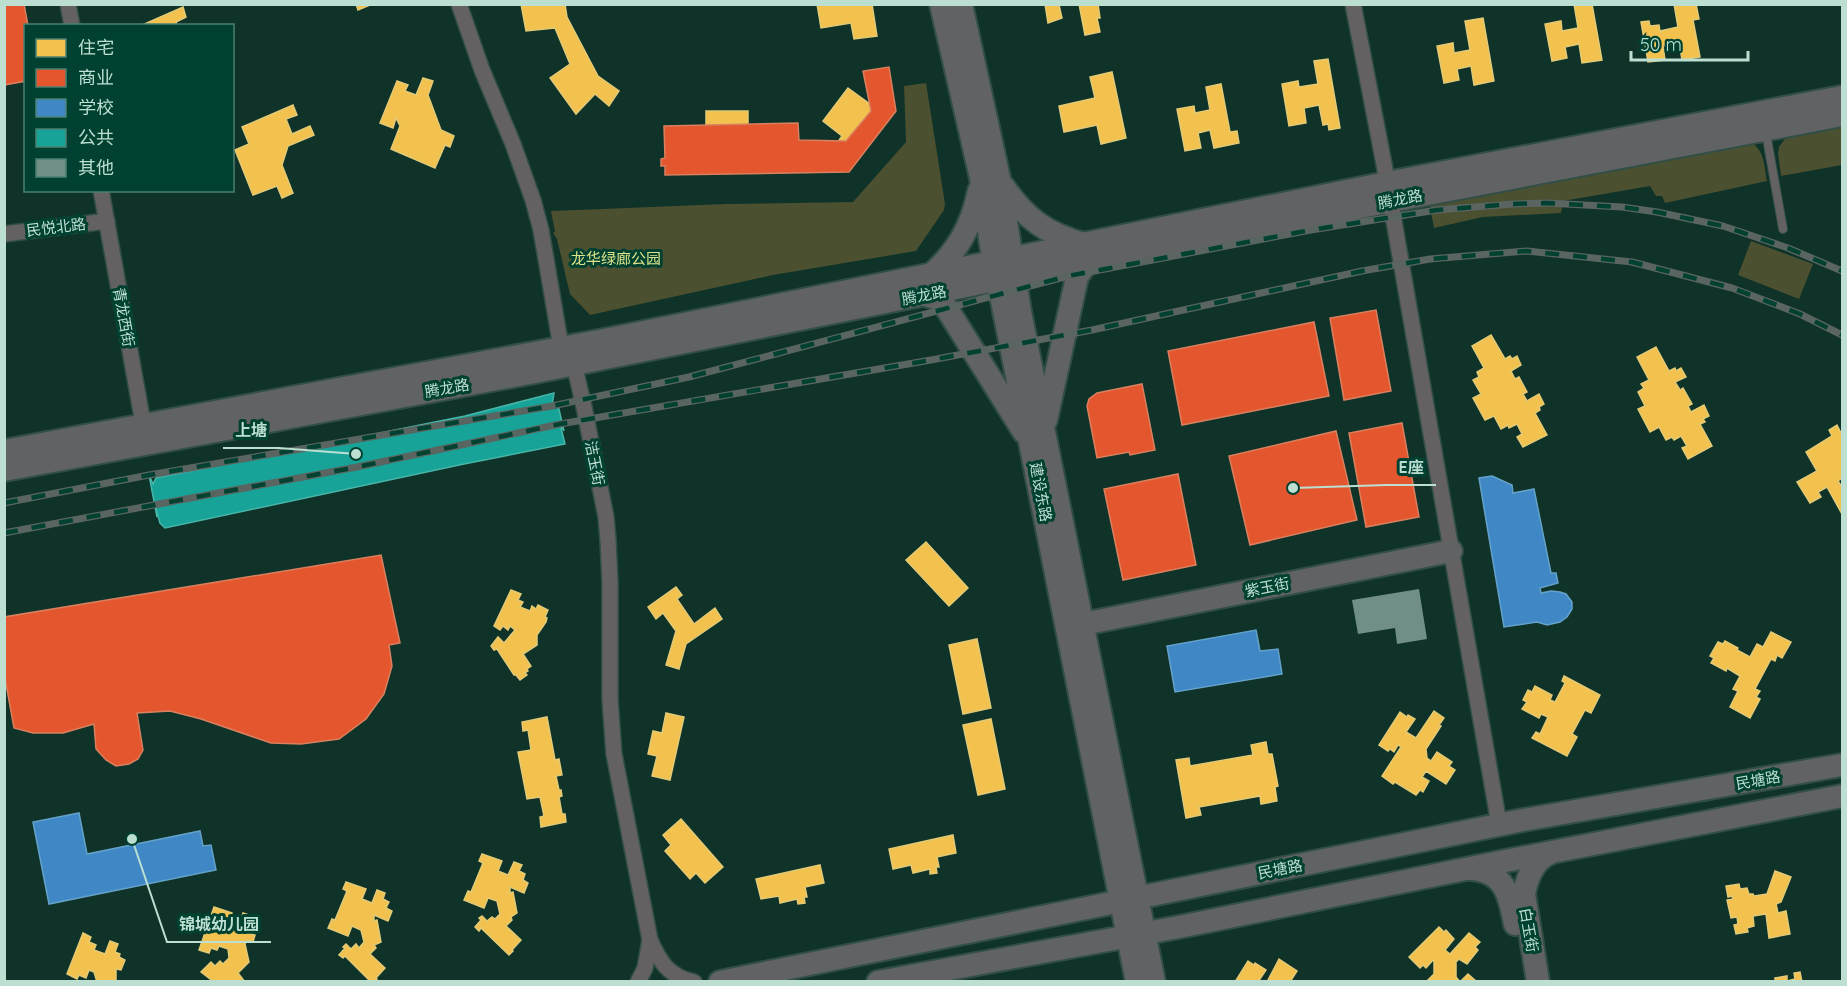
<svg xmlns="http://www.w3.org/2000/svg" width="1847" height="986" font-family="Quicksand,'Noto Sans SC',sans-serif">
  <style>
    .green { fill: #4a5030 }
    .homes { fill: #f2c14e; stroke: #e2ca76; stroke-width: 1.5 }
    .shops { fill: #e4572e; stroke: #d8805f; stroke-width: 1.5 }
    .schools { fill: #3f88c5; stroke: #64a2c9; stroke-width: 1.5 }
    .public { fill: #17a398; stroke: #48b5a9; stroke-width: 1.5 }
    .building { fill: #708f86 }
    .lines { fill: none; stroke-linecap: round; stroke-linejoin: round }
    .lane-casing { stroke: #314f46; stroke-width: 10 }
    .street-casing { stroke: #314f46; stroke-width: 18 }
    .secondary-casing { stroke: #314f46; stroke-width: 26 }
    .lane { stroke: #646163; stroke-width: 8 }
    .street { stroke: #646163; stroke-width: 15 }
    .secondary { stroke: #616263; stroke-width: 22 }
    .rail-casing { stroke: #5a6562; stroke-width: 7 }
    .rail { stroke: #004131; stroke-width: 4.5; stroke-dasharray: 14; stroke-linecap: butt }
    .labels { text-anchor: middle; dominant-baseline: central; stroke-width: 6; stroke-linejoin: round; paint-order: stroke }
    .street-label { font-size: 15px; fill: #bcdfd2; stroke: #004131 }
    .park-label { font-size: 15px; fill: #dee288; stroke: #004131 }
    .leader { fill: none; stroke: #bcdfd2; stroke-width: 2 }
    .callout-dot { fill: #bcdfd2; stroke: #004131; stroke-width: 2 }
    .callout-label { font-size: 16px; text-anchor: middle; font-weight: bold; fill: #bcdfd2; stroke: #004131; stroke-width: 6; stroke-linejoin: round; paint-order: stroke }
  </style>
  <rect width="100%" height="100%" fill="#0f3229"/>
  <g class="green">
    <path d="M926 83 945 204 944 210 916 251 773 275 590 315 570 294 557 239 553 233 555 232 551 211 727 204 853 202 906 142 904 86Z"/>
    <path d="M1842 124V165L1781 176 1778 153 1779 147 1787 136Z"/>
    <path d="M1750 142C1765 150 1764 166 1767 181L1665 203 1662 196H1656L1650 186 1563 201 1561 213 1483 217 1434 228 1429 202Z"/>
    <path d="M1751 241 1813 264 1799 299 1738 275Z"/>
  </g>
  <g class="homes">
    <path d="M356 4H370V5L358 10Z"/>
    <path d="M521 4H565L567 17 598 76 619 91 609 106 595 94 576 114 550 78 570 64 555 28 526 31Z"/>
    <path d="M817 4H872L877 36 854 39 851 23 821 28Z"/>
    <path d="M1045 4H1062L1059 5 1062 18 1048 23Z"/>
    <path d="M1079 4H1098L1100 18H1097L1100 32 1085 35Z"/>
    <path d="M1574 4H1592L1602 60 1582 63 1579 44 1565 47 1567 58 1552 61 1545 24 1561 21 1562 31 1578 28Z"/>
    <path d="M1674 4H1696L1699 19 1693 20 1700 57 1682 60 1679 42 1663 46 1665 60 1648 62 1641 22 1649 21 1650 26 1659 25 1660 31 1678 27Z"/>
    <path d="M183 7 186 17 176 22 177 26H140Z"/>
    <path d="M1483 18 1494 81 1474 85 1471 66 1457 69 1459 80 1444 83 1437 46 1453 43 1454 53 1470 50 1465 21Z"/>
    <path d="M1328 59 1340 128 1329 130 1328 124 1323 125 1319 105 1304 108 1306 123 1289 126 1282 84 1298 81 1299 87 1318 84 1314 61Z"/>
    <path d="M1112 72 1126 138 1101 144 1097 125 1064 132 1059 106 1095 98 1090 77Z"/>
    <path d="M423 78 433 81 428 95 441 130 454 136 450 147 445 145 435 168 391 149 400 126 396 118 393 128 380 123 397 81 408 85 405 91 416 95Z"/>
    <path d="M1221 84 1230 132 1237 131 1239 143 1214 148 1210 130 1198 133 1201 148 1185 151 1177 109 1194 106 1195 113 1210 110 1206 87Z"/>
    <path d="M848 88 870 104 879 92 894 104 852 160 835 146 842 136 823 121Z"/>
    <path d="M293 105 297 115 286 119 292 134 310 126 314 135 288 146 282 165 293 193 282 198 277 186 253 195 235 150 249 144 242 127Z"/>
    <path d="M706 111H748V138H763V157L693 158V136H706Z"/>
    <path d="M1491 335 1505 359 1510 356 1512 359 1517 356 1521 365 1511 371 1515 379 1519 377 1527 392 1523 394 1527 401 1539 394 1544 404 1539 407 1540 410 1535 413 1547 435 1523 447 1517 437 1522 434 1517 424 1509 428 1508 425 1501 429 1494 416 1485 420 1473 398 1481 394 1473 380 1479 377 1477 372 1484 368 1472 346Z"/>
    <path d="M1656 347 1669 371 1675 368 1676 371 1681 368 1686 377 1675 382 1680 390 1683 388 1692 404 1688 406 1691 412 1704 405 1709 416 1703 419 1705 422 1700 424 1712 446 1688 459 1682 448 1687 446 1681 436 1674 440 1672 437 1666 440 1659 427 1650 432 1638 409 1645 406 1638 392 1644 388 1641 384 1649 380 1637 357Z"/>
    <path d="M1837 425 1842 435V478L1838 481 1842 487V514L1827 487 1818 492 1821 497 1810 503 1797 482 1817 471 1806 452 1832 436 1829 430Z"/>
    <path d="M926 542 968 588 949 606 906 560Z"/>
    <path d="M376 568 386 628 239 654 228 594Z"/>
    <path d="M676 587 682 595 677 599 694 624 715 608 722 619 686 644 679 669 666 665 676 631 663 613 656 619 648 607Z"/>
    <path d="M511 590 521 594 518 600 523 602 520 607 530 611 532 606 536 609 538 605 548 610 545 617 547 618 546 622 537 635V645L523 654 531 666 527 669 528 671 525 673 527 675 520 680 516 675H514L497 649 494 650 491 646 498 637 504 643 515 630 510 626 508 630 503 626 500 630 494 626Z"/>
    <path d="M168 601 179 661 31 687 21 628Z"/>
    <path d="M1771 632 1791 642 1782 658 1777 655 1775 661 1771 659 1755 689 1760 691 1756 697 1760 699 1750 718 1730 707 1738 691 1733 689 1740 676 1727 668 1726 671 1711 663 1714 658 1710 656 1718 642 1723 644 1725 641 1738 648 1737 650 1750 657 1757 644 1763 647Z"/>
    <path d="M977 639 991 708 963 714 949 645Z"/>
    <path d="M1564 676 1600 695 1591 713 1585 710 1572 734 1577 737 1567 756 1532 738 1536 732 1540 734 1548 717 1541 714 1539 718 1522 709 1527 702 1523 700 1528 690 1532 692 1535 686 1552 695 1550 700 1555 702 1565 683 1562 681Z"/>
    <path d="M1434 711 1444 718 1439 725 1441 726 1426 749 1427 758 1431 761 1437 752 1452 762 1449 766 1455 770 1446 784 1426 771 1422 777 1429 781 1423 792 1420 790 1416 795 1395 782 1393 784 1382 776 1401 747 1398 745 1394 752 1390 749 1388 751 1379 745 1400 712 1407 717 1408 715 1415 719 1406 732 1416 738Z"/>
    <path d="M666 713 684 717 670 780 652 776 657 756 648 754 653 731 662 733Z"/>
    <path d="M547 717 555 760 559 759 562 775 556 776 559 790H561L562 796 559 797 562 814H565L566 822 541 827 540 817 544 816 540 797 527 799 518 752 531 750 528 730 523 731 522 722Z"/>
    <path d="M991 719 1005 789 978 795 963 725Z"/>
    <path d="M1266 742 1268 754H1272L1278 786 1275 787 1277 801 1261 804 1260 796 1199 807 1201 815 1186 818 1176 760 1189 758 1190 766 1253 755 1251 745Z"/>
    <path d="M681 819 723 867 705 883 696 873 690 879 665 851 671 845 663 835Z"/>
    <path d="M953 835 956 853 937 857 939 867H936L937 873 930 874V869L913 873 911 865 893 869 889 849Z"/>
    <path d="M482 854 502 861 498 871 508 875 514 862 522 865 519 871 525 874 523 880 528 883 524 893 510 887V893L513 892 517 913 511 917 512 920 506 926 521 940 512 950 513 951 509 955 481 928 479 931 475 927 481 920 479 918 482 916 487 921 492 917 495 919 500 914 497 901 488 898 484 908 464 900 468 891 471 892 483 863 479 861Z"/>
    <path d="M820 865 824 883 805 887 807 897H804L805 903 798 904 797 899 780 903 779 896 761 899 756 879Z"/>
    <path d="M1775 871 1791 877 1781 902 1776 904 1778 913 1786 911 1790 934 1769 938 1766 914 1753 916 1754 926 1747 928 1748 932 1736 934 1734 925 1738 924 1737 917 1731 918 1727 900 1733 899 1732 896 1728 897 1726 886 1739 884 1740 889 1747 888 1749 894H1753L1754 896 1767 894Z"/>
    <path d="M346 882 366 889 362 899 372 903 377 890 385 893 383 899 389 902 386 908 392 911 388 921 374 915V921L377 920 381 942 374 945 376 948 370 954 385 968 376 978 377 979 375 982H371L345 956 343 958 339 955 345 948 343 947 346 944 351 949 356 944 359 948 364 942 361 930 352 926 348 936 328 928 332 919 335 920 347 891 343 889Z"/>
    <path d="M214 907 232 913 228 924 238 928 243 913 252 916 250 924 254 926 251 934 255 935 253 942 247 940 245 944 249 962 238 973 245 982H214L201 972 211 962 215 966 220 961 223 964 229 958 228 949 219 946 217 950 211 948 209 953 199 950Z"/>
    <path d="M1439 927 1444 932 1446 930 1454 939 1445 950 1450 954 1469 933 1480 942 1475 947 1478 950 1467 964 1459 959 1456 962V977L1460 982H1426L1434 974V962L1433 960 1426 968 1423 965 1420 968 1409 957Z"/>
    <path d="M83 933 91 937 89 942 96 945 94 950 105 954 110 941 118 944 115 952 120 954 119 957 125 960 121 970 116 969V982H97L94 972 89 970 86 978 79 975 77 979 67 974Z"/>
    <path d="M1279 959 1297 971 1290 982H1267Z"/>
    <path d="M1248 961 1254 965 1255 963 1266 970 1258 982H1235Z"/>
    <path d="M1800 972 1802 982H1775V978L1787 976V981L1795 979 1794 973Z"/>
    <path d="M1468 974 1477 982H1460Z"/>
  </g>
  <g class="shops">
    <path d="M4 4H24L28 26H26V81L4 85Z"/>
    <path d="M889 67 896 111 849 172 665 175V166H661V159L665 158 664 126 798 123 799 140 846 141 871 111 863 71Z"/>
    <path d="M1376 310 1391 391 1344 400 1330 318Z"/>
    <path d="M1314 322 1329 396 1182 425 1168 351Z"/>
    <path d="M1142 384 1155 450 1130 455 1129 452 1097 458 1087 406 1089 399 1097 393Z"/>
    <path d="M1402 423 1419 517 1366 527 1349 433Z"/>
    <path d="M1336 431 1357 520 1250 545 1229 456Z"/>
    <path d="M1178 474 1196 565 1123 580 1104 489Z"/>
    <path d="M381 555 400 643 389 645 392 666 384 694 366 719 339 739 301 744 271 743 201 719 170 711 137 713 143 750 138 759 129 764 116 766 106 760 96 749 94 724 63 733H33L14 728 4 673V617Z"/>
  </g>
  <g class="schools">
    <path d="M1492 476 1512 485 1513 493 1534 489 1551 573H1556L1558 583 1540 588 1541 593 1551 591 1560 592 1566 594 1572 602V609L1567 617 1560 622 1547 625 1537 622 1504 627 1479 478Z"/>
    <path d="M1256 630 1260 651 1278 649 1282 674 1175 692 1167 646Z"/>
    <path d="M79 813 87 854 200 831 203 846 211 845 216 870 49 904 33 822Z"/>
  </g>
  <path class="public" d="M554 393 552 406 558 405 564 431 560 424 565 444 464 464 165 528 160 523 155 505 157 517 149 475 153 484 156 478 465 416Z"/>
  <path class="building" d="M1419 589 1427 639 1397 644 1395 628 1358 634 1352 600Z"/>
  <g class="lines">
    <g class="lane-casing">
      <path id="lane" d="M1766 133 1783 229"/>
    </g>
    <g class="street-casing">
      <g id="street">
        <path d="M68 4 72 26"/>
        <path d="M459 4 482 70 513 144 533 200 541 230 561 347 574 364 584 407 606 517 608 540 610 583V700L614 754 650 940C660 962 668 976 694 982"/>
        <path d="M1353 4 1384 164 1499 824"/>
        <path d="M101 190 145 434"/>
        <path d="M4 234 107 221"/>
        <path d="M638 982 645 968 650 940"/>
      </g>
    </g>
    <g class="secondary-casing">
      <g id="secondary">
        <path d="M941 4 981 178 991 245 1137 982"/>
        <path d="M961 4 1000 183 1020 312 1154 982"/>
        <path d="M1003 186C1025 218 1046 234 1084 244"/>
        <path d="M931 275C957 252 972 226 979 191"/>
        <path d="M925 295 939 299 944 304 1024 432"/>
        <path d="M1046 420 1077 277 1085 265 1091 260"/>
        <path d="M4 451 599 341 1387 183 1842 97"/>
        <path d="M4 470 535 372 1391 201 1842 115"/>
        <path d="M1083 624 1451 551"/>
        <path d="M1470 869C1505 870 1510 897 1515 924"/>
        <path d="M720 982 1523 820 1842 765"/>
        <path d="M878 982 1179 927 1500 862 1842 796"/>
        <path d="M1538 982 1524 894C1527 878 1533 860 1550 853"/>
      </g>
    </g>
    <use href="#lane" class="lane"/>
    <use href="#street" class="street"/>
    <use href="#secondary" class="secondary"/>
    <g class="rail-casing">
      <g id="rail">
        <path d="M4 503 149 475 552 406 689 377 1068 276 1311 230 1437 210 1513 204 1547 203 1622 207 1657 212 1723 226 1788 248 1842 271"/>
        <path d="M4 533 357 467 560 424 931 360 1092 330 1362 271 1430 259 1527 251 1632 262 1732 288 1800 314 1842 335"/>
      </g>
    </g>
    <use href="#rail" class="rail"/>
  </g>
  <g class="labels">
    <g class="street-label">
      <text transform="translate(1400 199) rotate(-11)">腾龙路</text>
      <text transform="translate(56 227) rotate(-7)">民悦北路</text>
      <text transform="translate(924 295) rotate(-11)">腾龙路</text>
      <text transform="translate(124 317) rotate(80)">青龙西街</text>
      <text transform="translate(447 388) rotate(-10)">腾龙路</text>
      <text transform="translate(595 463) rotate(79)">洁玉街</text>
      <text transform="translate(1041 492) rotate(79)">建设东路</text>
      <text transform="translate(1267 587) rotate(-11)">紫玉街</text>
      <text transform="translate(1758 780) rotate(-10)">民塘路</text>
      <text transform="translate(1280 869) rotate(-11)">民塘路</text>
      <text transform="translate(1529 930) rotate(80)">白玉街</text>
    </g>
    <g class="park-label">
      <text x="616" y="258">龙华绿廊公园</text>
    </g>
  </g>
  <path class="leader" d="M356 454L279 448H223M1293 488L1387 485H1436M132 839L167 942H271"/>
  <g class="callout-dot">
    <circle cx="356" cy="454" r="6"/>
    <circle cx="1293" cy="488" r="6"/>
    <circle cx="132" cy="839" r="6"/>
  </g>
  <g class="callout-label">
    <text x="251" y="436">上塘</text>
    <text x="1411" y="473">E座</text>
    <text x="219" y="930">锦城幼儿园</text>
  </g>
  <rect width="1847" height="986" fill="none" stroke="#bcdfd2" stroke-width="12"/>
  <rect x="24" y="24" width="210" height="168" fill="#004131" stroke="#4b8071" stroke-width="1.5"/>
  <rect x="36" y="39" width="30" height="18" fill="#f2c14e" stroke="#4b8071" stroke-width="1.5"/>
  <text x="78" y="54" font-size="18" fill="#bcdfd2">住宅</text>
  <rect x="36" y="69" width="30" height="18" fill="#e4572e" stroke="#4b8071" stroke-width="1.5"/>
  <text x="78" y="84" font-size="18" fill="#bcdfd2">商业</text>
  <rect x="36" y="99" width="30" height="18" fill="#3f88c5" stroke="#4b8071" stroke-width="1.5"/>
  <text x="78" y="114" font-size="18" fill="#bcdfd2">学校</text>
  <rect x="36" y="129" width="30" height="18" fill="#17a398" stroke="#4b8071" stroke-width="1.5"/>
  <text x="78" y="144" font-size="18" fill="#bcdfd2">公共</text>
  <rect x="36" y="159" width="30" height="18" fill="#708f86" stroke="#4b8071" stroke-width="1.5"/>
  <text x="78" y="174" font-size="18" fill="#bcdfd2">其他</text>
  <path d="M1631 51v9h117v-9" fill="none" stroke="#bcdfd2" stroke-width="3"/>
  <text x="1640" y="51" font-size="18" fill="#bcdfd2" stroke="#004131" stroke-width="4.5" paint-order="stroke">50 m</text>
</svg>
